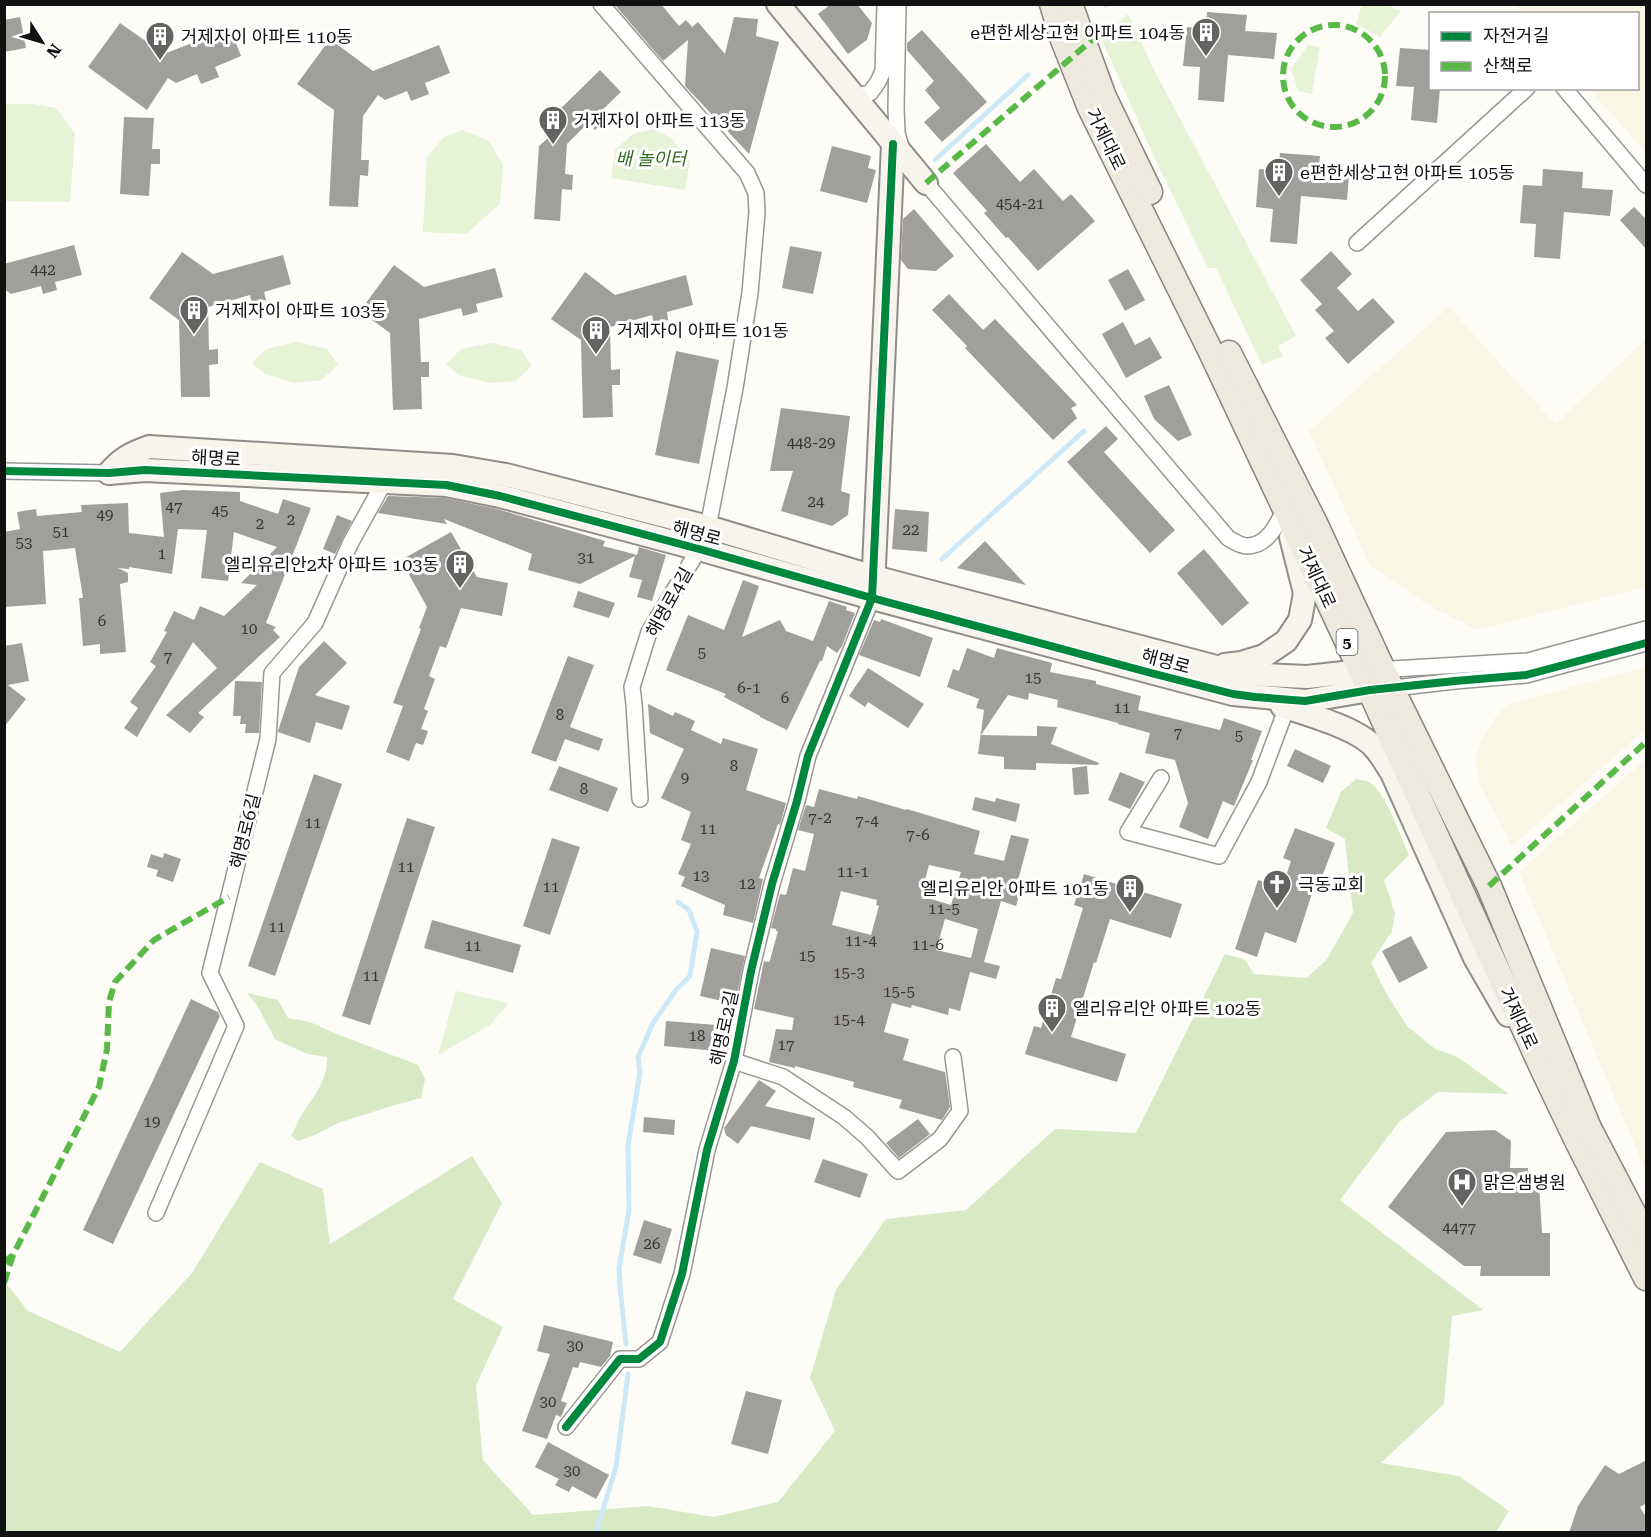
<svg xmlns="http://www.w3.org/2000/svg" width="1651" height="1537" font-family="'Roboto Serif','Noto Sans KR',serif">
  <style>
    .farmland { fill: #f9f7e4 }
    .green { fill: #e7f3d7 }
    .forest { fill: #d8eac5 }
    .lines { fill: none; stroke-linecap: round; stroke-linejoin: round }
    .stream { stroke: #cde8f7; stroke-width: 5 }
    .building { fill: #a19f9c; fill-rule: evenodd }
    .street-casing { stroke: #979795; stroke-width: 18 }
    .secondary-casing { stroke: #8e8d8b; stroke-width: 26 }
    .primary-casing { stroke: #858482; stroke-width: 27 }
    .street { stroke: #fffffe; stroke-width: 15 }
    .secondary { stroke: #f6f4eb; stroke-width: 22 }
    .primary { stroke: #ede9dc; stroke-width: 24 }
    .quiet { stroke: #58b947; stroke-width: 6; stroke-dasharray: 12 6; stroke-linecap: butt }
    .cycleway-casing { stroke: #fff; stroke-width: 11 }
    .cycleway { stroke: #00873e; stroke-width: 8 }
    .labels { text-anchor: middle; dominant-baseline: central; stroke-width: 6; stroke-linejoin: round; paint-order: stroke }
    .number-label { font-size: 15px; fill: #353434 }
    .shield { fill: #fff; stroke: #585858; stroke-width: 1.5 }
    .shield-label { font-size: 16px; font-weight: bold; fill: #111 }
    .poi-label { font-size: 18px; fill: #111; stroke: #fff; text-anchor: start }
    .street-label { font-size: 18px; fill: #111; stroke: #fff }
    .park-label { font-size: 18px; font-style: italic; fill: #2f6b1f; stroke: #fff }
  </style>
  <rect width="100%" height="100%" fill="#fdfcf7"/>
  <g class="farmland">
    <path d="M1515 5H1646V153L1589 89 1638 88V14L1523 13Z"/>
    <path d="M1449 307 1555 424 1646 339V587L1477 630 1429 606 1370 566 1309 431Z"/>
    <path d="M1646 667V729L1512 846 1480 785 1475 760 1481 741 1496 716 1509 704Z"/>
    <path d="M1646 759V1172L1519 872Z"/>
  </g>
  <g class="green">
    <path d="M1362 5H1387L1401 11 1380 37 1356 24Z"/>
    <path d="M1128 14 1154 70 1296 336 1278 346 1283 356 1262 365 1216 268H1208L1154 157 1101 38Z"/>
    <path d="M1308 45 1320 47 1312 94 1298 91 1291 69Z"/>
    <path d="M5 104H34L56 108 75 134 70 202 5 201Z"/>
    <path d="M654 129 671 138 690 161 685 190 611 178 615 150 633 134Z"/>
    <path d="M462 130 489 141 503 165 500 204 466 234 423 232 427 157 444 137Z"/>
    <path d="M297 342 327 349 338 365 321 380 295 383 265 374 252 363 266 349Z"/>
    <path d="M492 343 521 350 532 366 516 381 490 383 459 375 446 364 461 349Z"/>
    <path d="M456 991 509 1003 490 1025 438 1055Z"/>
  </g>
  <g class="forest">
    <path d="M1356 779C1360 780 1367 780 1370 783 1386 792 1401 838 1409 855L1384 880 1395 913 1392 931 1371 963 1386 993 1407 1026 1435 1049 1456 1056 1509 1094 1438 1092 1399 1122 1340 1200 1483 1310 1452 1316 1444 1404 1381 1463 1459 1476 1509 1511 1496 1532H5V1282L28 1311 120 1352 192 1273 260 1162 323 1189 330 1244 472 1156 502 1203 453 1299 503 1327 476 1385 483 1460 533 1515 648 1506 713 1517 778 1502 835 1431 810 1378 836 1290 886 1219 966 1210 1055 1129 1136 1133 1225 954 1244 959 1254 974 1307 978 1327 959 1353 913 1345 839 1326 828 1341 792Z"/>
    <path d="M247 993 278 1000 288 1018 310 1022 334 1033 418 1065 425 1079 421 1098 395 1105 338 1123 315 1135 298 1141 291 1136C295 1129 298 1121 302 1114 314 1096 328 1080 327 1057L307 1054 275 1039 257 1005Z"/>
  </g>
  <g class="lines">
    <g class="stream">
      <path d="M1106 5V4"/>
      <path d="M935 160 1028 75"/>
      <path d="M942 559 1084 431"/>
      <path d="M626 1344 620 1288 619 1268 629 1210 628 1146 640 1072 638 1057 653 1023 676 990 690 976 697 932 689 910 678 902"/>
      <path d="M596 1532 616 1467 628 1374"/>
    </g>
  </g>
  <g class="building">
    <path d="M614 4H661L679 26 686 20 692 27 698 22 725 54 734 17 758 19 756 36 779 42 749 154 685 86 688 40 663 61Z"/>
    <path d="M831 4H857L872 23 867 40 848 54 818 14Z"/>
    <path d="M1207 12 1247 15 1245 31 1277 33 1274 59 1228 55 1224 102 1198 100 1200 67 1183 66 1187 27 1206 29Z"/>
    <path d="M20 17 26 48 4 52V20Z"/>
    <path d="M120 23 164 54 230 28 241 56 215 67 219 77 201 84 197 74 176 83 168 78 147 110 88 67Z"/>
    <path d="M922 30 987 102 942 142 924 122 940 108 925 90 934 81 907 50V43Z"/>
    <path d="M330 39 373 71 439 45 450 73 425 83 429 94 411 101 407 91 385 100 378 95 363 116 361 160H369L368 176 360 175 358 207 329 206 334 110 297 84Z"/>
    <path d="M1400 48 1431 50V88H1440L1437 123 1411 120 1414 87 1396 86Z"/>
    <path d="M600 70 621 92 600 112 607 119 595 130 588 123 567 144 565 174 573 175 572 190 562 189 560 221 534 219 539 146 550 136V119Z"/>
    <path d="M124 117 154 118 152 149H160V164H151L149 196 120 194Z"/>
    <path d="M986 144 1020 182 1034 169 1063 201 1071 194 1095 221 1038 271 1008 237 1006 238 984 213 987 211 953 173Z"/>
    <path d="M832 146 871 156 868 168 876 170 867 203 820 191Z"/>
    <path d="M1280 153 1320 156 1318 172 1349 175 1347 200 1301 196 1297 244 1270 242 1273 209 1256 207 1259 169 1278 170Z"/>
    <path d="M1543 169 1583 172 1582 188 1613 190 1610 216 1564 212 1560 259 1534 257 1536 224 1520 223 1523 185 1542 186Z"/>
    <path d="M1634 207 1647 220V250L1620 220Z"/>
    <path d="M914 209 954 256 936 271 908 269 901 260 903 219Z"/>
    <path d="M74 245 82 275 55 282 57 290 43 294 41 286 11 294 4 289V264Z"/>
    <path d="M790 246 822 252 813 294 782 288Z"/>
    <path d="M1331 251 1352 274 1337 288 1358 311 1373 298 1395 322 1348 364 1325 338 1334 331 1315 310 1322 304 1300 280Z"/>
    <path d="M182 252 213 274 283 255 291 284 264 292 266 300 252 304 250 295 208 307 209 350 218 349V364L209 365 210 397H181L179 320 149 298Z"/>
    <path d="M394 265 424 287 495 268 503 297 476 304 478 312 463 316 461 308 419 319 421 362H429V377H421L422 409 393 410 390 333 360 311Z"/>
    <path d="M1128 269 1145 300 1125 311 1108 280Z"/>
    <path d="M585 272 615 295 686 275 693 305 667 312 668 320 654 324 652 315 610 327 611 370 620 369V385H612L613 417 583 418 581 340 551 319Z"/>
    <path d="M949 294 983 330 995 319 1077 405 1071 408 1077 418 1053 440 965 348 967 346 932 310Z"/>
    <path d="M1123 322 1135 345 1150 337 1162 358 1126 378 1102 334Z"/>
    <path d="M676 351 719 360 699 464 655 455Z"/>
    <path d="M1169 385 1192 435 1178 441 1154 419 1144 396Z"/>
    <path d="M781 408 850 416 841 491 850 494 848 515 832 526 781 511 793 471H770Z"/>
    <path d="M1106 426 1118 439 1104 452 1175 530 1150 553 1067 462Z"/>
    <path d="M183 490 240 492V501L278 514 283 499 311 508 266 623 276 627 273 630 280 637 198 713 204 717 190 733 166 715 217 668 193 642 137 737 124 728 138 708 130 702 156 666 150 662 167 632 164 631 174 611 194 620 200 606 224 616 257 585 241 583 277 547 234 532 228 581 201 578 207 530 178 529 172 574 129 567V569L118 568 128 573V582L120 584 126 652 100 654V644L83 646 79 598H83L75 548 43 551 46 604 4 607V532L20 529 17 512 36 509 37 516 82 512 81 505 128 503 129 533 164 537 160 493Z"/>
    <path d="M388 496 444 498 497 509 605 541 603 546 637 555 639 547 666 555 652 601 637 597 642 580 629 577 635 556 580 584 528 570 532 554 444 519 447 524 378 513Z"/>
    <path d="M895 509 929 512 927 552 892 549Z"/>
    <path d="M337 515 352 521 335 554 323 549Z"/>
    <path d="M451 532 477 577 508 583 502 616 461 608 446 648 440 646 429 676 435 679 424 709 428 711 421 729 428 731 423 745 416 743 409 761 386 752 403 706 393 703 421 629 419 628 427 607 401 560Z"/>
    <path d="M985 541 1026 585 957 568Z"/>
    <path d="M1204 549 1249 603 1222 626 1177 573Z"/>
    <path d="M743 580 759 586 742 637 780 620 786 631 813 641 829 601 847 607 846 610 855 613 842 646 837 653 827 646 822 661H820L787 730 760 717V716L724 697 726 694 666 670 688 615 724 630Z"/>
    <path d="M578 591 615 603 609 618 573 607Z"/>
    <path d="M881 619 933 638 920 677 859 655 874 620 880 622Z"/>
    <path d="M324 641 347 663 315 695 350 706 342 730 316 722 310 743 278 732V731L299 667Z"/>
    <path d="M22 643 29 681 8 685 26 699 4 727V646Z"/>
    <path d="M967 648 994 658 997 648 1052 663 1050 672 1096 681V684L1141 696 1138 710 1220 730 1224 718 1262 731 1251 760H1253L1234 806 1223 801 1208 839 1179 827 1188 803 1175 760 1145 753 1150 733 1118 724V723L1057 707 1058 700 1029 693 1028 700 1008 695 981 735 1037 736V726L1057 727 1051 744 1099 763 1098 765 1036 763V770L1004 769V757L978 754 984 710 976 708 979 699 947 687 953 669 959 671Z"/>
    <path d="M568 656 594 665 570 727 603 739 599 751 565 739 556 762 531 753Z"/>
    <path d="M868 668 924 704 908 728 868 702 865 707 849 696Z"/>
    <path d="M235 681 262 682 259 733H245L246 724H240L241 716H233Z"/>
    <path d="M648 704 673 716 675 712 695 721 691 730 721 744 723 738 758 749 746 790 786 803 780 825 778 824 759 878 763 879 753 923 723 915 725 905 681 886 685 877 678 874 691 844 681 840 691 812 661 798 684 749 650 733Z"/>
    <path d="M1295 749 1331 766 1323 783 1287 766Z"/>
    <path d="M559 766 618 788 608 812 549 790Z"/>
    <path d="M1087 766 1089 794 1074 795 1072 768Z"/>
    <path d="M1120 772 1145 782 1130 809 1108 800Z"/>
    <path d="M314 774 342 784 275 976 248 966Z"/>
    <path d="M819 789 857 799 858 796 906 810 907 809 980 831 974 854 1004 861 1011 835 1029 839 1016 888 1021 889 1016 906 1001 901 984 962 1000 966 996 979 970 972 960 1011 949 1008 948 1015 912 1005 911 1008 892 1003 884 1032 909 1039 903 1060 945 1072 950 1107 942 1120 899 1108 902 1100 853 1087 854 1082 795 1066V1068L769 1062 776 1029 792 1030 794 1018 754 1009 764 961 769 962 770 960 778 931H776V929L771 928 780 894 786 895 793 868 805 871 814 834 798 830 806 805 814 807ZM929 865 961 872 951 905 921 896ZM841 891 877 900 876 905 879 906 871 935 832 925ZM945 919 978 929 971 958 936 950Z"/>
    <path d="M975 797 995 802 996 798 1020 804 1016 822 972 810Z"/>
    <path d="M407 818 435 827 370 1025 342 1016Z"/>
    <path d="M1295 828 1335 843 1321 879 1317 878 1296 943 1265 932 1257 957 1235 949 1258 880 1282 888 1291 861 1283 858Z"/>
    <path d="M552 838 580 847 550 935 523 926Z"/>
    <path d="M164 853 181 859 173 882 156 876 158 870 147 867 151 854 163 858Z"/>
    <path d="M1084 874 1182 904 1171 938 1110 919 1096 963 1094 962 1071 1037 1126 1054 1117 1082 1025 1054 1034 1026 1041 1028 1056 978 1061 979 1083 908 1074 905Z"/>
    <path d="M432 920 521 945 513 973 424 948Z"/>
    <path d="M1411 936 1428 968 1399 983 1382 951Z"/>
    <path d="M711 948 745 956 735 1004 700 996Z"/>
    <path d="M191 999 218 1012 220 1016 113 1244 83 1230Z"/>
    <path d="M666 1021 729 1026 726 1052 664 1046Z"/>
    <path d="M759 1080 776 1091 765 1106 815 1118 810 1140 751 1126 738 1144 726 1135 724 1128Z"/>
    <path d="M644 1117 675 1120 674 1135 643 1132Z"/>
    <path d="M918 1119 930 1134 899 1158 886 1143Z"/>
    <path d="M1495 1130 1511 1141 1510 1168H1528V1184H1539L1542 1233H1550V1276H1480L1481 1266H1464L1388 1207 1446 1132Z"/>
    <path d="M823 1159 868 1174 860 1198 814 1182Z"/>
    <path d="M644 1220 672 1229 661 1264 633 1255Z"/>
    <path d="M544 1325 613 1342 610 1356 601 1367 580 1362 578 1368 573 1367 561 1401 567 1403 561 1417 556 1415 547 1439 522 1431 550 1354 537 1351Z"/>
    <path d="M746 1391 782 1400 768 1454 731 1444Z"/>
    <path d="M548 1442 609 1475 596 1499 572 1486 569 1492 555 1485 559 1479 535 1467Z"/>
    <path d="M1647 1460V1503L1640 1507 1647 1519V1533H1569L1578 1506 1605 1465 1619 1474Z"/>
  </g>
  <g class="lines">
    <g class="street-casing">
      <g id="street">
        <path d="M601 4 747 173 756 193 757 212 750 293 735 388 708 527 699 549 649 632 632 687 634 704 640 799"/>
        <path d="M898 4 896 108 897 133 902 150"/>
        <path d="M1564 88 1646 185"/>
        <path d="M851 93 861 95 870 93 878 82 883 71 885 4"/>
        <path d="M926 183 1228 538C1233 541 1241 546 1247 546 1268 546 1277 524 1285 509"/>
        <path d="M1357 243 1527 88"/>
        <path d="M4 471 109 473"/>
        <path d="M1375 670 1528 661 1646 629"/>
        <path d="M1385 689 1455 681 1526 675 1646 643"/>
        <path d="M1161 778 1128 832 1219 856 1259 782 1287 707"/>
        <path d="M734 1061 783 1077 844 1117 867 1137 898 1171 940 1139 960 1111 953 1057"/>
        <path d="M156 1213 236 1026 210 973 268 739 272 673 315 623 350 544 387 477"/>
        <path d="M566 1427 620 1359H639L660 1342 682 1274 707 1150 734 1061 751 971 772 884 797 801 808 756 872 598"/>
      </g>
    </g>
    <g class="secondary-casing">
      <g id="secondary">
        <path d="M778 4 926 183"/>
        <path d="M109 473 145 470 446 485 500 496 699 549 872 598 1233 694 1305 701 1370 690"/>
        <path d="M109 473C120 459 132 453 149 447L453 466 506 475 708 527 874 577 1243 674 1307 677 1361 671"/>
        <path d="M873 589 893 144"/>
        <path d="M1225 665 1241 663 1264 656 1286 641 1300 620 1305 593 1291 537"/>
        <path d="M1282 706C1307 714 1356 728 1373 746 1381 754 1386 764 1392 773L1475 958 1508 1015"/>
      </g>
    </g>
    <g class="primary-casing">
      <g id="primary">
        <path d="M1052 4 1063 40 1090 108 1210 350 1285 509 1361 671 1543 1070 1576 1139 1646 1278"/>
        <path d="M1070 4 1104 97 1150 192"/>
        <path d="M1229 353 1315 523 1392 689 1489 886 1589 1128 1646 1237"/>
      </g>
    </g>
    <use href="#street" class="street"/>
    <use href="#secondary" class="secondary"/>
    <use href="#primary" class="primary"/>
    <g class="quiet">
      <circle cx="1334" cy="76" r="51"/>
      <path d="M926 183 1099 34"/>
      <path d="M1489 886 1646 742"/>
      <path d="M4 1262 13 1255 99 1087 107 1049 109 1002 115 982 154 940 229 897"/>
      <path d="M4 1283 13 1255"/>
    </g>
    <g class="cycleway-casing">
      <g id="cycleway">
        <path d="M4 471 109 473 145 470 446 485 500 496 699 549 872 598 1151 673 1233 694 1255 697 1305 701 1370 690 1455 681 1526 675 1646 643"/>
        <path d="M566 1427 620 1359H639L660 1342 682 1274 707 1150 734 1061 751 971 772 884 797 801 808 756 872 598 893 144"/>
      </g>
    </g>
    <use href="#cycleway" class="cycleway"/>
  </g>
  <defs>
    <g id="building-pin" transform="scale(1.5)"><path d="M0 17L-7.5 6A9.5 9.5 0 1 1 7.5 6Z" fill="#646362" stroke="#fff"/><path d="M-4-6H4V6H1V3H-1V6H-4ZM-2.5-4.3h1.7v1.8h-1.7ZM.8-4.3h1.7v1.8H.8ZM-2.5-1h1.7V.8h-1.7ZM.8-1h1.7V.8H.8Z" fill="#fff"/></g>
    <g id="church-pin" transform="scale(1.5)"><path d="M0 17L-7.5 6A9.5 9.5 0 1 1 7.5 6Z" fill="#646362" stroke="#fff"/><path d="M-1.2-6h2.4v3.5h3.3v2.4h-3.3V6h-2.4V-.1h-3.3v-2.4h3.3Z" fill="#fff"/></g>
    <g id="hospital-pin" transform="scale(1.5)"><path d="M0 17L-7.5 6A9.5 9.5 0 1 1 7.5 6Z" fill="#646362" stroke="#fff"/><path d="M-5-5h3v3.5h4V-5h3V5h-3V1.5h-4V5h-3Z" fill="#fff"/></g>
  </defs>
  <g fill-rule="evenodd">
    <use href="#building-pin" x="1206" y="32"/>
    <use href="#building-pin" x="160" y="36"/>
    <use href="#building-pin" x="553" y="120"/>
    <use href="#building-pin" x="1279" y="172"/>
    <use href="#building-pin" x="194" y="310"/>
    <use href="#building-pin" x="596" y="330"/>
    <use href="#building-pin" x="460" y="564"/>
    <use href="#church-pin" x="1277" y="884"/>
    <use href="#building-pin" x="1130" y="888"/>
    <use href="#building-pin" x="1052" y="1008"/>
    <use href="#hospital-pin" x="1462" y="1182"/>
  </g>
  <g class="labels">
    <g class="number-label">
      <text x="1020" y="204">454-21</text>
      <text x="43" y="270">442</text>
      <text x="811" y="443">448-29</text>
      <text x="816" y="502">24</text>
      <text x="174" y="507">47</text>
      <text x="220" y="511">45</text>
      <text x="105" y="515">49</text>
      <text x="291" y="520">2</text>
      <text x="260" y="524">2</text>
      <text x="911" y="530">22</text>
      <text x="61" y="532">51</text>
      <text x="24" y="543">53</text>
      <text x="162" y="554">1</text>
      <text x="586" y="558">31</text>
      <text x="102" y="621">6</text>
      <text x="249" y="629">10</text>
      <text x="702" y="653">5</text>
      <text x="168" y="657">7</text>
      <text x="1033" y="678">15</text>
      <text x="749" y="688">6-1</text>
      <text x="785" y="698">6</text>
      <text x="1122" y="708">11</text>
      <text x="560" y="715">8</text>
      <text x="1178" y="733">7</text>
      <text x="1239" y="736">5</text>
      <text x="734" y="766">8</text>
      <text x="685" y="778">9</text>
      <text x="584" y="789">8</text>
      <text x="820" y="818">7-2</text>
      <text x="867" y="821">7-4</text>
      <text x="313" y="823">11</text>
      <text x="708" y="829">11</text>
      <text x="918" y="835">7-6</text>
      <text x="406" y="867">11</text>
      <text x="853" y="872">11-1</text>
      <text x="701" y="876">13</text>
      <text x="747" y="884">12</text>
      <text x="551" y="887">11</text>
      <text x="944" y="909">11-5</text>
      <text x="277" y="927">11</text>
      <text x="861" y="941">11-4</text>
      <text x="928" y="945">11-6</text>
      <text x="473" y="946">11</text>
      <text x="807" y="956">15</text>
      <text x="849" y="973">15-3</text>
      <text x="371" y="976">11</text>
      <text x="899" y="992">15-5</text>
      <text x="849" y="1020">15-4</text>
      <text x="697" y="1036">18</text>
      <text x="786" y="1045">17</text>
      <text x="152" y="1122">19</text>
      <text x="1459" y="1228">4477</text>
      <text x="652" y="1244">26</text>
      <text x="575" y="1346">30</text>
      <text x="548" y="1402">30</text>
      <text x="572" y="1471">30</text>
    </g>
    <rect class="shield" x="1336.5" y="629" width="21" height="26" rx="4.5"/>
    <g class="shield-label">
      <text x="1347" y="642">5</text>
    </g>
    <g class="poi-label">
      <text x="1185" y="32" text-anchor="end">e편한세상고현 아파트 104동</text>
      <text x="181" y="36">거제자이 아파트 110동</text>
      <text x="574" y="120">거제자이 아파트 113동</text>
      <text x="1300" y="172">e편한세상고현 아파트 105동</text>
      <text x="215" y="310">거제자이 아파트 103동</text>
      <text x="617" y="330">거제자이 아파트 101동</text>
      <text x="439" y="564" text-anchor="end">엘리유리안2차 아파트 103동</text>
      <text x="1298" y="884">극동교회</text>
      <text x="1109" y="888" text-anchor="end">엘리유리안 아파트 101동</text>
      <text x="1073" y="1008">엘리유리안 아파트 102동</text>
      <text x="1483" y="1182">맑은샘병원</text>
    </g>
    <g class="street-label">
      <text transform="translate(1106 139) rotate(64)">거제대로</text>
      <text transform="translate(216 458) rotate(3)">해명로</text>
      <text transform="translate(697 533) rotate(15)">해명로</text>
      <text transform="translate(1317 577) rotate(65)">거제대로</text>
      <text transform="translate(669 602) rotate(-61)">해명로4길</text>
      <text transform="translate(1166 661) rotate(15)">해명로</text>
      <text transform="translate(245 831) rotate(-76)">해명로6길</text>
      <text transform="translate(1519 1018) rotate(65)">거제대로</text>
      <text transform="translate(724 1028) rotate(-78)">해명로2길</text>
    </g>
    <g class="park-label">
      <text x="651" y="158">배 놀이터</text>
    </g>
  </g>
  <rect width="1651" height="1537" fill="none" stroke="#111111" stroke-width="12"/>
  <rect x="1429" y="12" width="210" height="78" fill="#ffffff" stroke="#a0a0a0" stroke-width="1.5"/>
  <rect x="1441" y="32" width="30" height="9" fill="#00873e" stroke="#a0a0a0" stroke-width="1.5"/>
  <text x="1483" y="42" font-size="18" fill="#111111">자전거길</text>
  <rect x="1441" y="62" width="30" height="9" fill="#58b947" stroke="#a0a0a0" stroke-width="1.5"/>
  <text x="1483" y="72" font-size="18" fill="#111111">산책로</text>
  <g transform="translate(42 42) rotate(127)" stroke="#ffffff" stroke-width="4.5" paint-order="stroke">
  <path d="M0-4.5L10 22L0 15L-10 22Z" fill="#111111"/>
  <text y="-9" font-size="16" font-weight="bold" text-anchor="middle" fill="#111111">N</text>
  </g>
</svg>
